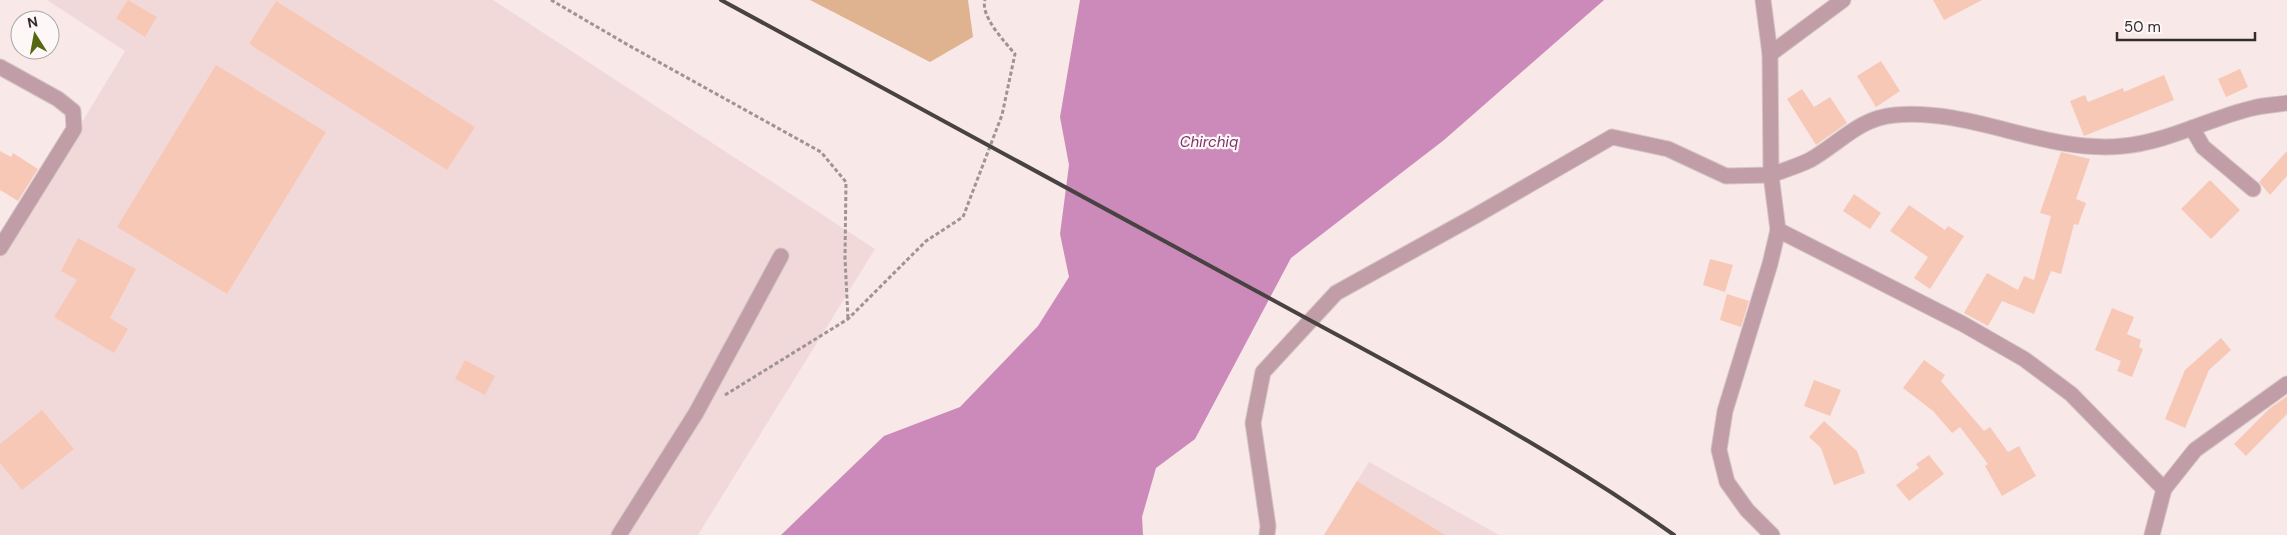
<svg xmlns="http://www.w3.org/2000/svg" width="2287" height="535" font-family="'DM Sans',sans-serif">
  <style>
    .built { fill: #f2d9d9 }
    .green { fill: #e0b390 }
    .water { fill: #cb8ab9 }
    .building { fill: #f8c8b7 }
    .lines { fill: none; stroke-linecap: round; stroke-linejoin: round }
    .minor-casing { stroke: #d4c6c5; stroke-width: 17 }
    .path { stroke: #9f9493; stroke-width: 3; stroke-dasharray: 4 2.5; stroke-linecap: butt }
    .minor { stroke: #c19da8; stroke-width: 15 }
    .rail { stroke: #494242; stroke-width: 4 }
    .labels { text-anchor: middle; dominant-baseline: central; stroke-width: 4.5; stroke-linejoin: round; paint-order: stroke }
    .water-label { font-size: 15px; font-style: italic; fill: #7d306b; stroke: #fef7f7 }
  </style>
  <rect width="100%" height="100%" fill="#f8e8e7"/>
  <g class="built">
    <path d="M47 0H493L875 249 698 535H0V258L125 51Z"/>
    <path d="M1369 462 1499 535H1324Z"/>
  </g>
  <path class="green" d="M810 0H968L973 37 930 62Z"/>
  <path class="water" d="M1080 0H1604L1444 140 1291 258 1195 439 1156 468 1142 517 1143 535H781L884 436 960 407 1038 326 1069 277 1060 234 1069 165 1060 117Z"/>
  <g class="building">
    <path d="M128 0 157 17 145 37 116 18Z"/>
    <path d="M1933 0H1982L1944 20Z"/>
    <path d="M276 1 475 127 447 170 249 44Z"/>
    <path d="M1881 61 1900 91 1876 107 1857 76Z"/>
    <path d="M216 65 326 132 227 294 117 227Z"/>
    <path d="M2240 69 2248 87 2226 97 2218 79Z"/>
    <path d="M2164 75 2174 100 2084 136 2070 101 2085 95 2088 102 2123 88 2124 92Z"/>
    <path d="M1802 89 1814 107 1830 97 1847 123 1816 145 1787 99Z"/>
    <path d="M0 151 11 157 13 153 38 169 18 201 0 190Z"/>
    <path d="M2287 151V176L2270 195 2259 182Z"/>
    <path d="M2061 152 2090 159 2076 199 2086 203 2078 225 2074 224 2061 274 2051 271 2034 314 2002 301 1988 326 1964 313 1987 273 2018 290 2024 276 2034 280 2051 216 2040 213Z"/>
    <path d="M2210 180 2240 210 2211 239 2181 209Z"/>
    <path d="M1854 194 1881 213 1870 229 1843 211Z"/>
    <path d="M1909 205 1945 230 1948 226 1964 236 1930 289 1914 278 1928 257 1890 231Z"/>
    <path d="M78 238 136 269 110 318 128 329 114 353 54 317 77 280 61 271Z"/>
    <path d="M1710 259 1733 265 1725 292 1703 285Z"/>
    <path d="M1727 294 1749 301 1741 327 1720 320Z"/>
    <path d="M2112 308 2134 317 2127 334 2141 340 2139 347 2143 349 2132 377 2117 371 2121 361 2095 350Z"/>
    <path d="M2221 338 2231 350 2209 370 2185 428 2165 419 2185 370Z"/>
    <path d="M465 360 495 376 485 395 455 379Z"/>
    <path d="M1924 360 1945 375 1941 381 1984 431 1990 427 2008 452 2019 446 2036 476 2002 496 1985 466 1988 464 1960 427 1952 433 1933 411 1903 388Z"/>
    <path d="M1814 380 1841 390 1830 416 1804 406Z"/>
    <path d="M2287 396V414L2246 456 2234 444 2269 409Z"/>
    <path d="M42 410 74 449 22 490 0 463V444Z"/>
    <path d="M1824 421 1857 451 1865 473 1834 485 1821 448 1809 437Z"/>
    <path d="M1929 455 1944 474 1909 501 1896 485 1919 468 1916 464Z"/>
    <path d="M1357 481 1445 535H1324Z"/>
  </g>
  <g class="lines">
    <g class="minor-casing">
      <g id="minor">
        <path d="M1763 0 1770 54"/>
        <path d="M1843 0 1770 54 1771 175C1784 170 1798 166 1810 160 1840 143 1859 118 1895 115 1973 108 2046 154 2123 146 2168 142 2210 118 2253 108 2264 105 2276 105 2287 103"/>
        <path d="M0 67 58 99 73 111 74 129 0 248"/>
        <path d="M2192 128 2203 147 2253 189"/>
        <path d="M1778 230 1963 324 2024 359 2071 394 2164 489 2152 535"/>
        <path d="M2164 489 2195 450 2287 384"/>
        <path d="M619 535 696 413 781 256"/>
        <path d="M1267 535 1268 526 1253 423 1263 372 1336 293 1475 216 1612 137 1668 149 1726 176 1771 175 1778 230 1770 264 1725 411 1719 450 1727 482 1747 510 1772 535"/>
      </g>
    </g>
    <g class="path">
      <path d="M551 0 628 45 821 152 846 182 845 258 848 319"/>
      <path d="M725 395 848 319 926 241 963 217 1002 115 1015 54C1005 42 980 16 985 0"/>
    </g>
    <use href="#minor" class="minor"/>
    <path class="rail" d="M721 0C905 99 1088 199 1271 299 1408 374 1548 445 1674 535"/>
  </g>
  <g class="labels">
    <g class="water-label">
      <text x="1209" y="142">Chirchiq</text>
    </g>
  </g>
  <g transform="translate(35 35) rotate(349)"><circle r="24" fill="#fef7f7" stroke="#aca6a6"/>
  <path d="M0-4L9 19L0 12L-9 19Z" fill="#546711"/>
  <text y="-8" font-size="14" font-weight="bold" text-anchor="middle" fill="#322c2c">N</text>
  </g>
  <path d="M2117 32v8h138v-8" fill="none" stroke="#322c2c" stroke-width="2.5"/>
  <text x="2124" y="32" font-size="15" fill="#322c2c" stroke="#fef7f7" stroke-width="4" paint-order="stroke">50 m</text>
</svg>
